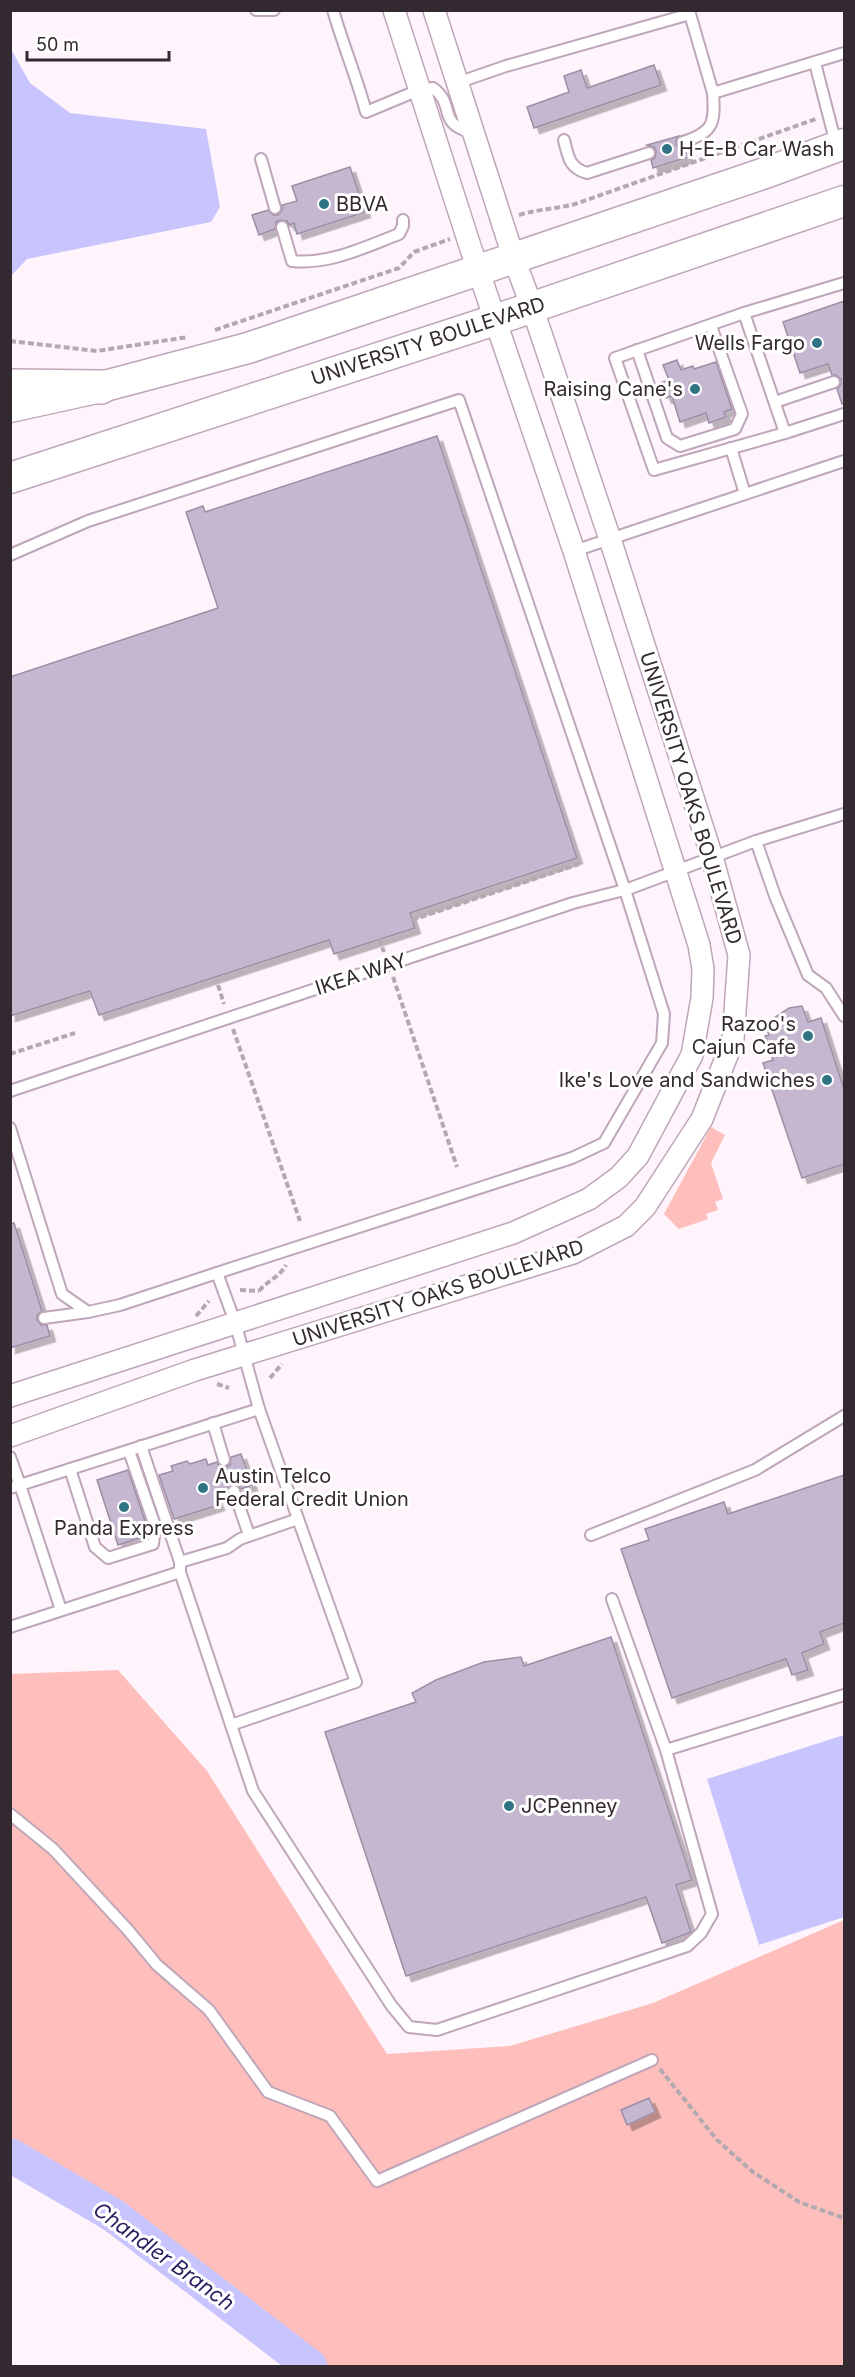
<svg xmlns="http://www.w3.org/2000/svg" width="855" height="2377" font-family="Inter,sans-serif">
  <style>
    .green { fill: #febebb }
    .water { fill: #c8c4fe }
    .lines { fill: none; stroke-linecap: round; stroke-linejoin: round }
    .river { stroke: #c8c4fe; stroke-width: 34 }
    .building { fill: #c6b7d0; stroke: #9c8ea6; stroke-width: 1.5; filter: url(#shadow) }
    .lane-casing { stroke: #bfa6b9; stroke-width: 14 }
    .street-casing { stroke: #bfa6b9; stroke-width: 24 }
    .secondary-casing { stroke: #bfa6b9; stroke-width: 33 }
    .primary-casing { stroke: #bfa6b9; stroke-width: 36 }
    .path { stroke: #b3a9b0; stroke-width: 4; stroke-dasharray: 6 3; stroke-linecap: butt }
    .lane { stroke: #fff; stroke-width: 10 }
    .street { stroke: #fff; stroke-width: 21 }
    .secondary { stroke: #fff; stroke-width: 30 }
    .primary { stroke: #fff; stroke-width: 33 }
    .poi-dot { fill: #307384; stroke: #fff; stroke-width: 2 }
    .labels { text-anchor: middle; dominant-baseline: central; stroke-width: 6; stroke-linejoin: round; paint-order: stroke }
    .poi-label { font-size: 20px; fill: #332a31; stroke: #fff; text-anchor: start }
    .street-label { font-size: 20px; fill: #332a31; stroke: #fff }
    .water-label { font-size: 21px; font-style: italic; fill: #2c1d5f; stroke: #fff }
  </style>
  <defs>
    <filter id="shadow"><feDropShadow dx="5.5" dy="5.5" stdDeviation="0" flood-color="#0004"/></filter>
  </defs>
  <rect width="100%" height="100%" fill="#fff4fc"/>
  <g class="green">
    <path d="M711 1127 725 1135 711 1163 723 1199 715 1202 718 1210 706 1214 708 1219 679 1229 664 1214Z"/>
    <path d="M118 1670 207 1771 387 2054 510 2046 653 2003 844 1920V2366H296L11 2164 10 1674Z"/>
  </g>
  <g class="water">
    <path d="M11 49 30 83 70 113 206 129 220 207 211 222 27 259 11 276Z"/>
    <path d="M844 1735V1917L759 1945 707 1779Z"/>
  </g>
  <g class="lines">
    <path class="river" d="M10 2155 113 2215 310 2366"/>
  </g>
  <g class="building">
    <path d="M654 65 661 85 534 128 527 107 569 92 564 76 581 70 587 88Z"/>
    <path d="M679 136 676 140V145L681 149H685L688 157 653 168 651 160 655 158 656 151 654 147 647 145Z"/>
    <path d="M350 167 365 212 297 234 294 223 289 225 287 221 280 220 276 222 275 229 259 235 252 215 268 210 273 215H278L282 210V205L297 201 292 186Z"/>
    <path d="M844 301V404H842L837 389 841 384V379L836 375H832L828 364 800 373 783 322Z"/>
    <path d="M677 360 681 370 693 366 694 369 716 362 732 409 724 412 726 417 709 423 706 413 680 422 672 396 666 398 660 383 669 380 663 365Z"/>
    <path d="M437 436 577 858 410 913 415 928 334 954 329 940 99 1015 90 991 10 1016V677L218 608 186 512 203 506 205 512Z"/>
    <path d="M802 1006 808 1022 821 1018 844 1089V1164L802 1178 763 1063 773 1060 765 1036 769 1035 765 1024 789 1008Z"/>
    <path d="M14 1223 42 1311 37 1315V1320L41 1325H47L50 1336 10 1348V1224Z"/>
    <path d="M241 1454 252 1485 241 1489 236 1484H231L227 1489V1493L216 1497 219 1505 174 1519 159 1475 173 1471 171 1466 187 1461 190 1464 206 1459 208 1465 217 1462 219 1466 226 1467 230 1465 231 1457Z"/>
    <path d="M128 1470 147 1527 146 1536 118 1545 97 1480Z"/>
    <path d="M844 1475V1623L820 1632 824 1644 802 1653 808 1670 792 1675 786 1659 672 1698 621 1549 649 1540 645 1529 724 1502 728 1514Z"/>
    <path d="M611 1637 692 1880 676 1885 691 1932 662 1943 646 1897 406 1976 325 1732 416 1702 412 1693 436 1680 484 1662 521 1657 524 1666Z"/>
    <path d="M649 2098 655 2112 627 2125 621 2110Z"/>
  </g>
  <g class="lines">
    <g class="lane-casing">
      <g id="lane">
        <path d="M256 10H274"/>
        <path d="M333 10C343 45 357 78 366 112L419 90 433 88C457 106 435 122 472 133"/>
        <path d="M815 63 836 144"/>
        <path d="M457 83 506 66 690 14 713 93 844 53"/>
        <path d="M564 140C568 156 569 168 587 173L649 153"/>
        <path d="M683 142C714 132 715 123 713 93"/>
        <path d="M261 159 275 208"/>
        <path d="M282 227 292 261C329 265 365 247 399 234L403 226V220"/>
        <path d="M844 283 744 313 615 358 654 470 785 433 844 414"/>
        <path d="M744 313 785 433"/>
        <path d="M637 350 667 438 680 446 735 429 742 414 711 326"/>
        <path d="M775 402 834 382"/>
        <path d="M731 448 745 494"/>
        <path d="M574 551 844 461"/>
        <path d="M10 555 88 521 459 400 625 890 664 1014 662 1043 604 1143 572 1158 217 1273"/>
        <path d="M756 841 775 896 808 975 826 988 844 1016"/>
        <path d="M10 1091 573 903 628 889 756 841 844 814"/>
        <path d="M10 1128 62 1294 88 1312 120 1305 217 1273 235 1322 259 1409 20 1485 61 1610"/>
        <path d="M44 1318 88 1312"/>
        <path d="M213 1423 224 1460"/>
        <path d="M141 1446 180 1562V1572"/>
        <path d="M10 1457 20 1485 10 1488"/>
        <path d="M70 1469 95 1547 108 1558 153 1544 155 1526 129 1451"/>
        <path d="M234 1491 249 1535"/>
        <path d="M591 1535 755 1470 844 1416"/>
        <path d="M180 1562 227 1548 240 1539 298 1519"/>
        <path d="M612 1599 666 1750"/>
        <path d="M10 1627 180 1572 253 1791 391 2005 409 2027 437 2030 687 1946 701 1933 712 1914 666 1750 844 1695"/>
        <path d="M231 1725 356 1682 259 1409"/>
        <path d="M10 1814 53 1849 128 1930 157 1965 209 2010 268 2092 330 2116 377 2181 652 2060"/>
      </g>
    </g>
    <g class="street-casing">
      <g id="street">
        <path d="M10 1396 513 1233 589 1199 619 1177 638 1156 692 1055 702 998 703 969 699 945 574 551 470 246 394 10"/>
        <path d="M10 1436 195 1370 573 1253 626 1226 645 1207 702 1119 733 1040 739 955 712 857 610 539 532 307 514 259 434 10"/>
      </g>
    </g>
    <g class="secondary-casing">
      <g id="secondary">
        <path d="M10 407 101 387 248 348 768 172 844 144"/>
        <path d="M10 478 495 320 844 201"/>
      </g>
    </g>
    <g class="primary-casing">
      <path id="primary" d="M10 386 101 387"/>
    </g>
    <g class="path">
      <path d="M519 215C539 209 556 209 575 204L816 119"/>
      <path d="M215 330 399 268 414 252 450 239"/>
      <path d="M10 341 97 351 188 337"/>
      <path d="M412 920 579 864"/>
      <path d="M379 939 384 952"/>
      <path d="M393 977 457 1167"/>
      <path d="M218 985 224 1004"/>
      <path d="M233 1029 300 1221"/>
      <path d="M10 1054 75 1033"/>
      <path d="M240 1290 259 1291"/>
      <path d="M259 1291C268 1280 279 1278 286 1265"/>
      <path d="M196 1316 209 1301"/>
      <path d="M270 1378 282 1364"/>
      <path d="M217 1384 229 1388"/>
      <path d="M660 2069 717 2140 753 2172 799 2202 844 2218"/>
    </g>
    <use href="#lane" class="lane"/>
    <use href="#street" class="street"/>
    <use href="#secondary" class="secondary"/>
    <use href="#primary" class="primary"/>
  </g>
  <g class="poi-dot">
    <circle cx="667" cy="149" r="6"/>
    <circle cx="324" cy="204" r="6"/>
    <circle cx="817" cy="343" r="6"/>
    <circle cx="695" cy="389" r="6"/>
    <circle cx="808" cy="1036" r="6"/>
    <circle cx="827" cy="1080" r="6"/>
    <circle cx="203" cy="1488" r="6"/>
    <circle cx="124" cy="1507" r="6"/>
    <circle cx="509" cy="1806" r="6"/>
  </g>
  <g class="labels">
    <g class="poi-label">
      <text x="679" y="149">H-E-B Car Wash</text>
      <text x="336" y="204">BBVA</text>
      <text x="805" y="343" text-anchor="end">Wells Fargo</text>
      <text x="683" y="389" text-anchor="end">Raising Cane's</text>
      <text x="796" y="1024" text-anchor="end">Razoo's<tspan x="796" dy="23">Cajun Cafe</tspan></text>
      <text x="815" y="1080" text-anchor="end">Ike's Love and Sandwiches</text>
      <text x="215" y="1476">Austin Telco<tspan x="215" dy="23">Federal Credit Union</tspan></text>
      <text x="124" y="1528" text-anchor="middle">Panda Express</text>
      <text x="521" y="1806">JCPenney</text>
    </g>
    <g class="street-label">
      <text transform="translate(428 341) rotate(-18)">UNIVERSITY BOULEVARD</text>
      <text transform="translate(691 798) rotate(73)">UNIVERSITY OAKS BOULEVARD</text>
      <text transform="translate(361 974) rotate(-18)">IKEA WAY</text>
      <text transform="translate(438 1293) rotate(-18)">UNIVERSITY OAKS BOULEVARD</text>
    </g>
    <g class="water-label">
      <text transform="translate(164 2256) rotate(36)">Chandler Branch</text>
    </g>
  </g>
  <rect width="855" height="2377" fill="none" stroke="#332a31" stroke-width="24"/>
  <path d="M27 51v9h142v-9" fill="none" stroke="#332a31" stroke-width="3"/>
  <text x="36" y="51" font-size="18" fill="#332a31" stroke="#ffffff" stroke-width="4.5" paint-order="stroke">50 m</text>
</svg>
